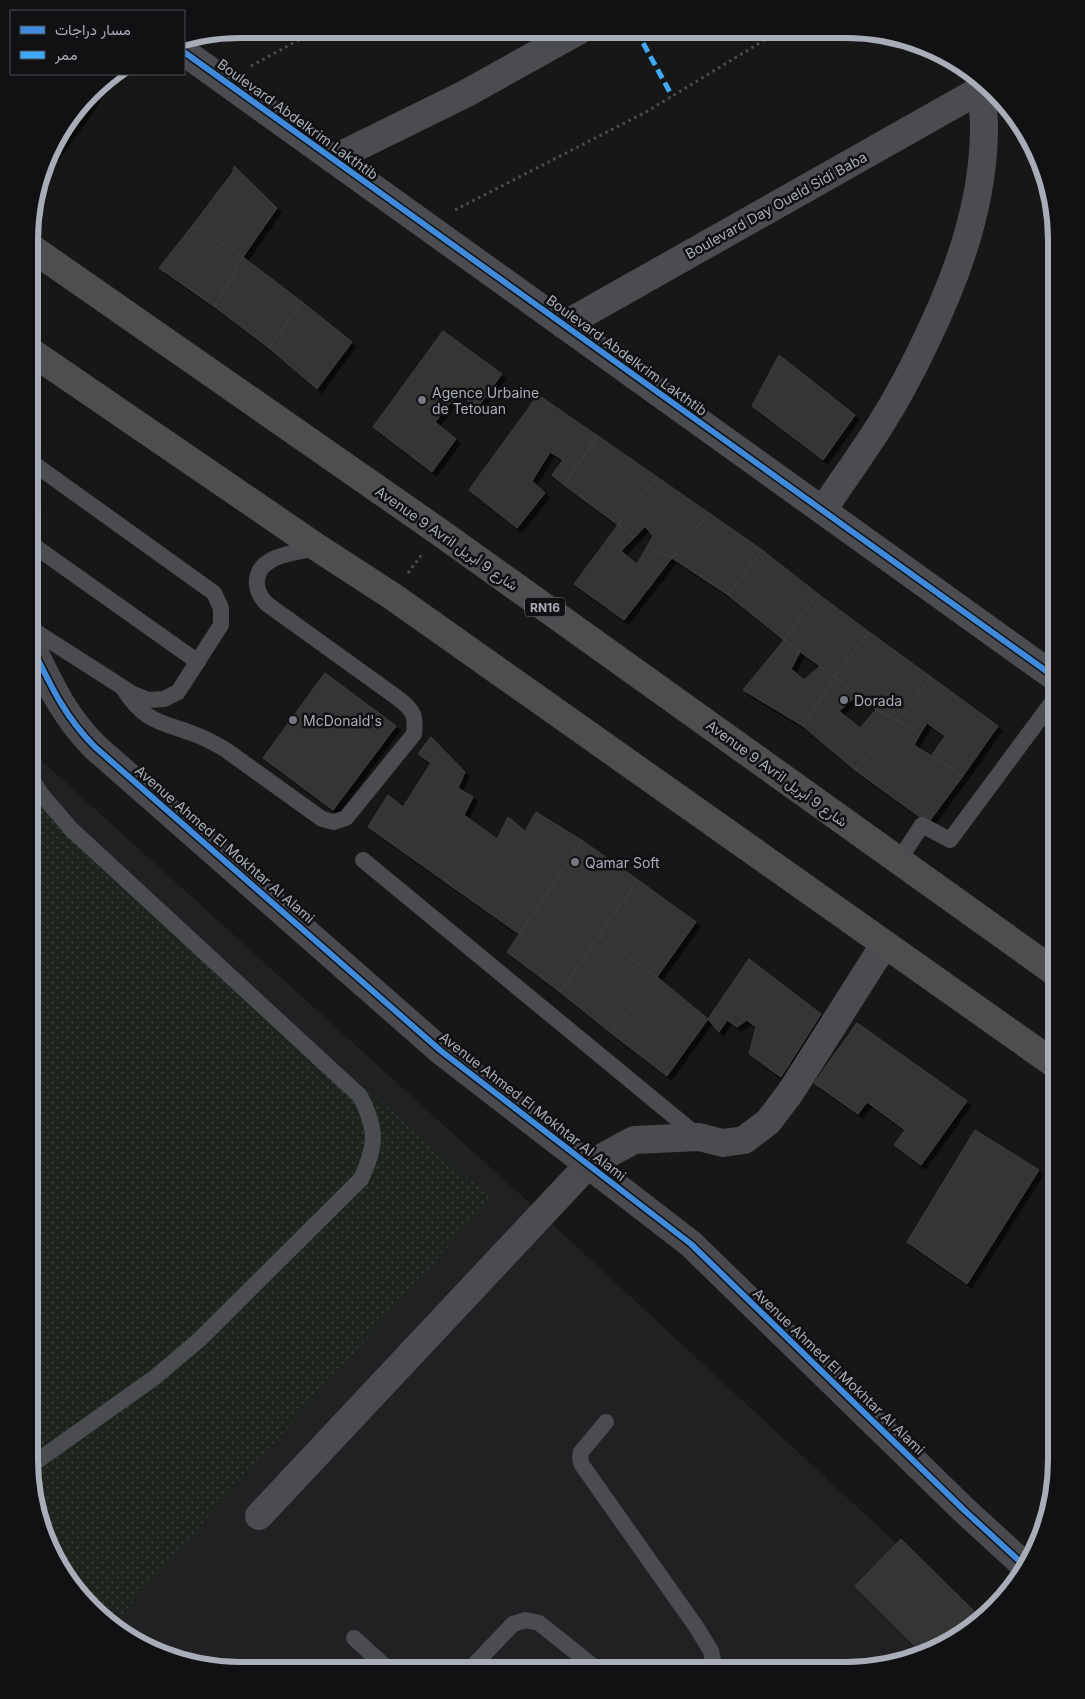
<svg xmlns="http://www.w3.org/2000/svg" width="1085" height="1699" font-family="Inter,Vazirmatn,sans-serif">
  <style>
    .built { fill: #212123 }
    .grass { fill: url(#grass-dots) }
    .building { fill: #353536; stroke: #3f4043; filter: url(#shadow) }
    .lines { fill: none; stroke-linecap: round; stroke-linejoin: round }
    .path { stroke: #4d4e52; stroke-width: 3; stroke-dasharray: 2.5 4; stroke-linecap: butt }
    .lane { stroke: #4b4c50; stroke-width: 16 }
    .street { stroke: #4b4c50; stroke-width: 28 }
    .secondary { stroke: #4a4a4e; stroke-width: 28 }
    .highway { stroke: #4e4e51; stroke-width: 28 }
    .quiet { stroke: #3fa9f5; stroke-width: 5; stroke-dasharray: 10 5; stroke-linecap: butt }
    .cycleway-casing { stroke: #111113; stroke-width: 9 }
    .cycleway { stroke: #408adc; stroke-width: 6 }
    .poi-dot { fill: #757880; stroke: #111113; stroke-width: 2 }
    .labels { text-anchor: middle; dominant-baseline: central; stroke-width: 5; stroke-linejoin: round; paint-order: stroke }
    .shield { fill: #111113; stroke: #7b7e86; stroke-width: 1 }
    .shield-label { font-size: 12px; font-weight: bold; fill: #a8adb8 }
    .street-label { font-size: 14px; fill: #a8adb8; stroke: #111113 }
    .poi-label { font-size: 14px; fill: #a8adb8; stroke: #111113; text-anchor: start }
    .rim { fill: none; stroke: #a8adb8; stroke-width: 6 }
  </style>
  <defs>
    <pattern id="grass-dots" width="8" height="8" patternUnits="userSpaceOnUse" patternTransform="scale(1.25)"><rect width="8" height="8" fill="#1d241e"/><path d="M2 2h.1M6 6h.1" fill="none" stroke="#3b413d" stroke-width="1.8" stroke-linecap="round"/></pattern>
    <filter id="shadow"><feDropShadow dx="4.5" dy="4.5" stdDeviation="0" flood-color="#0009"/></filter>
  </defs>
  <rect width="100%" height="100%" fill="#171717"/>
  <path class="built" d="M30 736 43 762 533 1206 980 1621 974 1627 926 1654 846 1670 212 1668 159 1654 111 1627 72 1588 45 1540 29 1459Z"/>
  <path class="grass" d="M30 794 491 1198 111 1627 72 1588 45 1540 29 1459Z"/>
  <g class="building">
    <path d="M91 94 96 97 54 156 49 152 51 146Z"/>
    <path d="M234 166 277 208 243 257 193 225 233 172Z"/>
    <path d="M193 225 243 257 215 307 159 268Z"/>
    <path d="M243 257 302 302 269 348 215 307Z"/>
    <path d="M302 302 352 342 317 389 269 348Z"/>
    <path d="M443 331 502 374 477 408 458 393 435 422 456 439 432 472 373 427Z"/>
    <path d="M779 355 855 415 823 460 752 406Z"/>
    <path d="M538 395 598 436 564 485 552 475 563 460 550 452 532 481 545 493 517 528 469 490Z"/>
    <path d="M598 436 657 477 618 525 564 485Z"/>
    <path d="M657 477 709 513 672 558 647 547 653 536 645 526 634 538 618 525Z"/>
    <path d="M709 513 762 550 728 595 672 558Z"/>
    <path d="M618 525 634 538 621 551 637 564 647 547 672 558 624 620 574 584Z"/>
    <path d="M762 550 818 594 784 640 728 595Z"/>
    <path d="M818 594 869 632 835 677 784 640Z"/>
    <path d="M869 632 931 677 898 720 876 710 835 677Z"/>
    <path d="M784 640 800 652 791 669 804 680 820 666 835 677 803 726 743 690Z"/>
    <path d="M325 673 396 726 333 810 263 758Z"/>
    <path d="M835 677 857 695 839 711 860 728 876 710 898 720 855 770 803 726Z"/>
    <path d="M931 677 998 726 963 776 932 755 945 736 927 723 920 734 898 720Z"/>
    <path d="M898 720 920 734 914 745 963 776 928 823 855 770Z"/>
    <path d="M431 737 465 772 458 788 473 797 464 815 497 839 508 817 525 831 536 812 583 841 519 934 368 827 388 795 403 807 431 763 418 754Z"/>
    <path d="M583 841 638 880 560 992 507 952Z"/>
    <path d="M638 880 696 922 657 977 599 936Z"/>
    <path d="M599 936 657 977 611 1033 560 992Z"/>
    <path d="M749 959 821 1014 781 1077 749 1054 756 1027 747 1020 737 1027 727 1020 719 1032 708 1019Z"/>
    <path d="M657 977 708 1019 667 1076 611 1033Z"/>
    <path d="M857 1023 967 1101 921 1165 894 1145 905 1130 867 1102 858 1114 814 1083Z"/>
    <path d="M975 1130 1039 1170 967 1284 907 1242Z"/>
    <path d="M901 1539 982 1619 974 1627 926 1654 924 1655 855 1586Z"/>
  </g>
  <g class="lines">
    <g class="path">
      <path d="M251 66 319 29"/>
      <path d="M455 210 646 112 781 30"/>
      <path d="M408 573 422 554"/>
    </g>
    <g class="lane">
      <path d="M30 481 38 467"/>
      <path d="M30 543 198 662"/>
      <path d="M30 628 133 694 148 700 164 699 178 692 221 625V608L214 593 30 461"/>
      <path d="M123 688C145 723 160 721 194 734 206 738 216 744 226 750L322 819 334 822 346 818 414 734C416 716 414 711 399 699L267 604C260 597 256 590 257 580 259 554 299 552 318 548"/>
      <path d="M30 777 42 795 71 829 360 1096C377 1129 377 1145 361 1179L199 1340 154 1378 30 1466"/>
      <path d="M363 860 699 1137"/>
      <path d="M899 860 922 825 950 840 1056 697"/>
      <path d="M606 1422 581 1452 580 1458 582 1465 697 1628 711 1651 715 1670"/>
      <path d="M354 1638 388 1669"/>
      <path d="M470 1669 513 1624 526 1620 539 1623 598 1670"/>
    </g>
    <g class="street">
      <path d="M184 52 1056 678"/>
      <path d="M333 159 465 94 580 30"/>
      <path d="M564 325 987 86"/>
      <path d="M823 510C843 480 865 450 884 419 899 395 912 370 924 345 957 277 984 204 984 127 984 114 982 102 981 89"/>
      <path d="M259 1516 588 1165 634 1140 699 1137 723 1143 744 1140 768 1122 790 1093 884 945"/>
    </g>
    <path class="secondary" d="M30 643C49 682 63 715 95 747L441 1051 691 1244 964 1510 1025 1566"/>
    <g class="highway">
      <path d="M30 247 438 531 1056 973"/>
      <path d="M30 351 318 548 392 596 1056 1065"/>
    </g>
    <path class="quiet" d="M636 30 672 96"/>
    <g class="cycleway-casing">
      <g id="cycleway">
        <path d="M184 52 1056 678"/>
        <path d="M30 643C49 682 63 715 95 747L441 1051 691 1244 964 1510 1025 1566"/>
      </g>
    </g>
    <use href="#cycleway" class="cycleway"/>
  </g>
  <g class="poi-dot">
    <circle cx="422" cy="400" r="5"/>
    <circle cx="844" cy="700" r="5"/>
    <circle cx="293" cy="720" r="5"/>
    <circle cx="575" cy="862" r="5"/>
  </g>
  <g class="labels">
    <rect class="shield" x="525" y="597.5" width="40" height="19" rx="4"/>
    <g class="shield-label">
      <text x="545" y="607">RN16</text>
    </g>
    <g class="street-label">
      <text transform="translate(298 119) rotate(36)">Boulevard Abdelkrim Lakthtib</text>
      <text transform="translate(776 205) rotate(-29)">Boulevard Day Oueld Sidi Baba</text>
      <text transform="translate(627 355) rotate(36)">Boulevard Abdelkrim Lakthtib</text>
      <text transform="translate(447 538) rotate(35)">Avenue 9 Avril شارع 9 أبريل</text>
      <text transform="translate(777 773) rotate(36)">Avenue 9 Avril شارع 9 أبريل</text>
      <text transform="translate(225 844) rotate(41)">Avenue Ahmed El Mokhtar Al Alami</text>
      <text transform="translate(533 1106) rotate(38)">Avenue Ahmed El Mokhtar Al Alami</text>
      <text transform="translate(839 1371) rotate(44)">Avenue Ahmed El Mokhtar Al Alami</text>
    </g>
    <g class="poi-label">
      <text x="432" y="392">Agence Urbaine<tspan x="432" dy="16">de Tetouan</tspan></text>
      <text x="854" y="700">Dorada</text>
      <text x="303" y="720">McDonald's</text>
      <text x="585" y="862">Qamar Soft</text>
    </g>
  </g>
  <path d="M0 0H1085V1699H0ZM240 38H846A202 202 0 0 1 1048 240V1460A202 202 0 0 1 846 1662H240A202 202 0 0 1 38 1460V240A202 202 0 0 1 240 38Z" fill="#111113" fill-rule="evenodd"/>
  <path class="rim" d="M240 38H846A202 202 0 0 1 1048 240V1460A202 202 0 0 1 846 1662H240A202 202 0 0 1 38 1460V240A202 202 0 0 1 240 38Z"/>
  <rect x="10" y="10" width="175" height="65" fill="#111113" stroke="#4d4f55"/>
  <rect x="20" y="26" width="25" height="8" fill="#408adc" stroke="#4d4f55"/>
  <text x="55" y="35" font-size="15" fill="#a8adb8">مسار دراجات</text>
  <rect x="20" y="51" width="25" height="8" fill="#3fa9f5" stroke="#4d4f55"/>
  <text x="55" y="60" font-size="15" fill="#a8adb8">ممر</text>
</svg>
